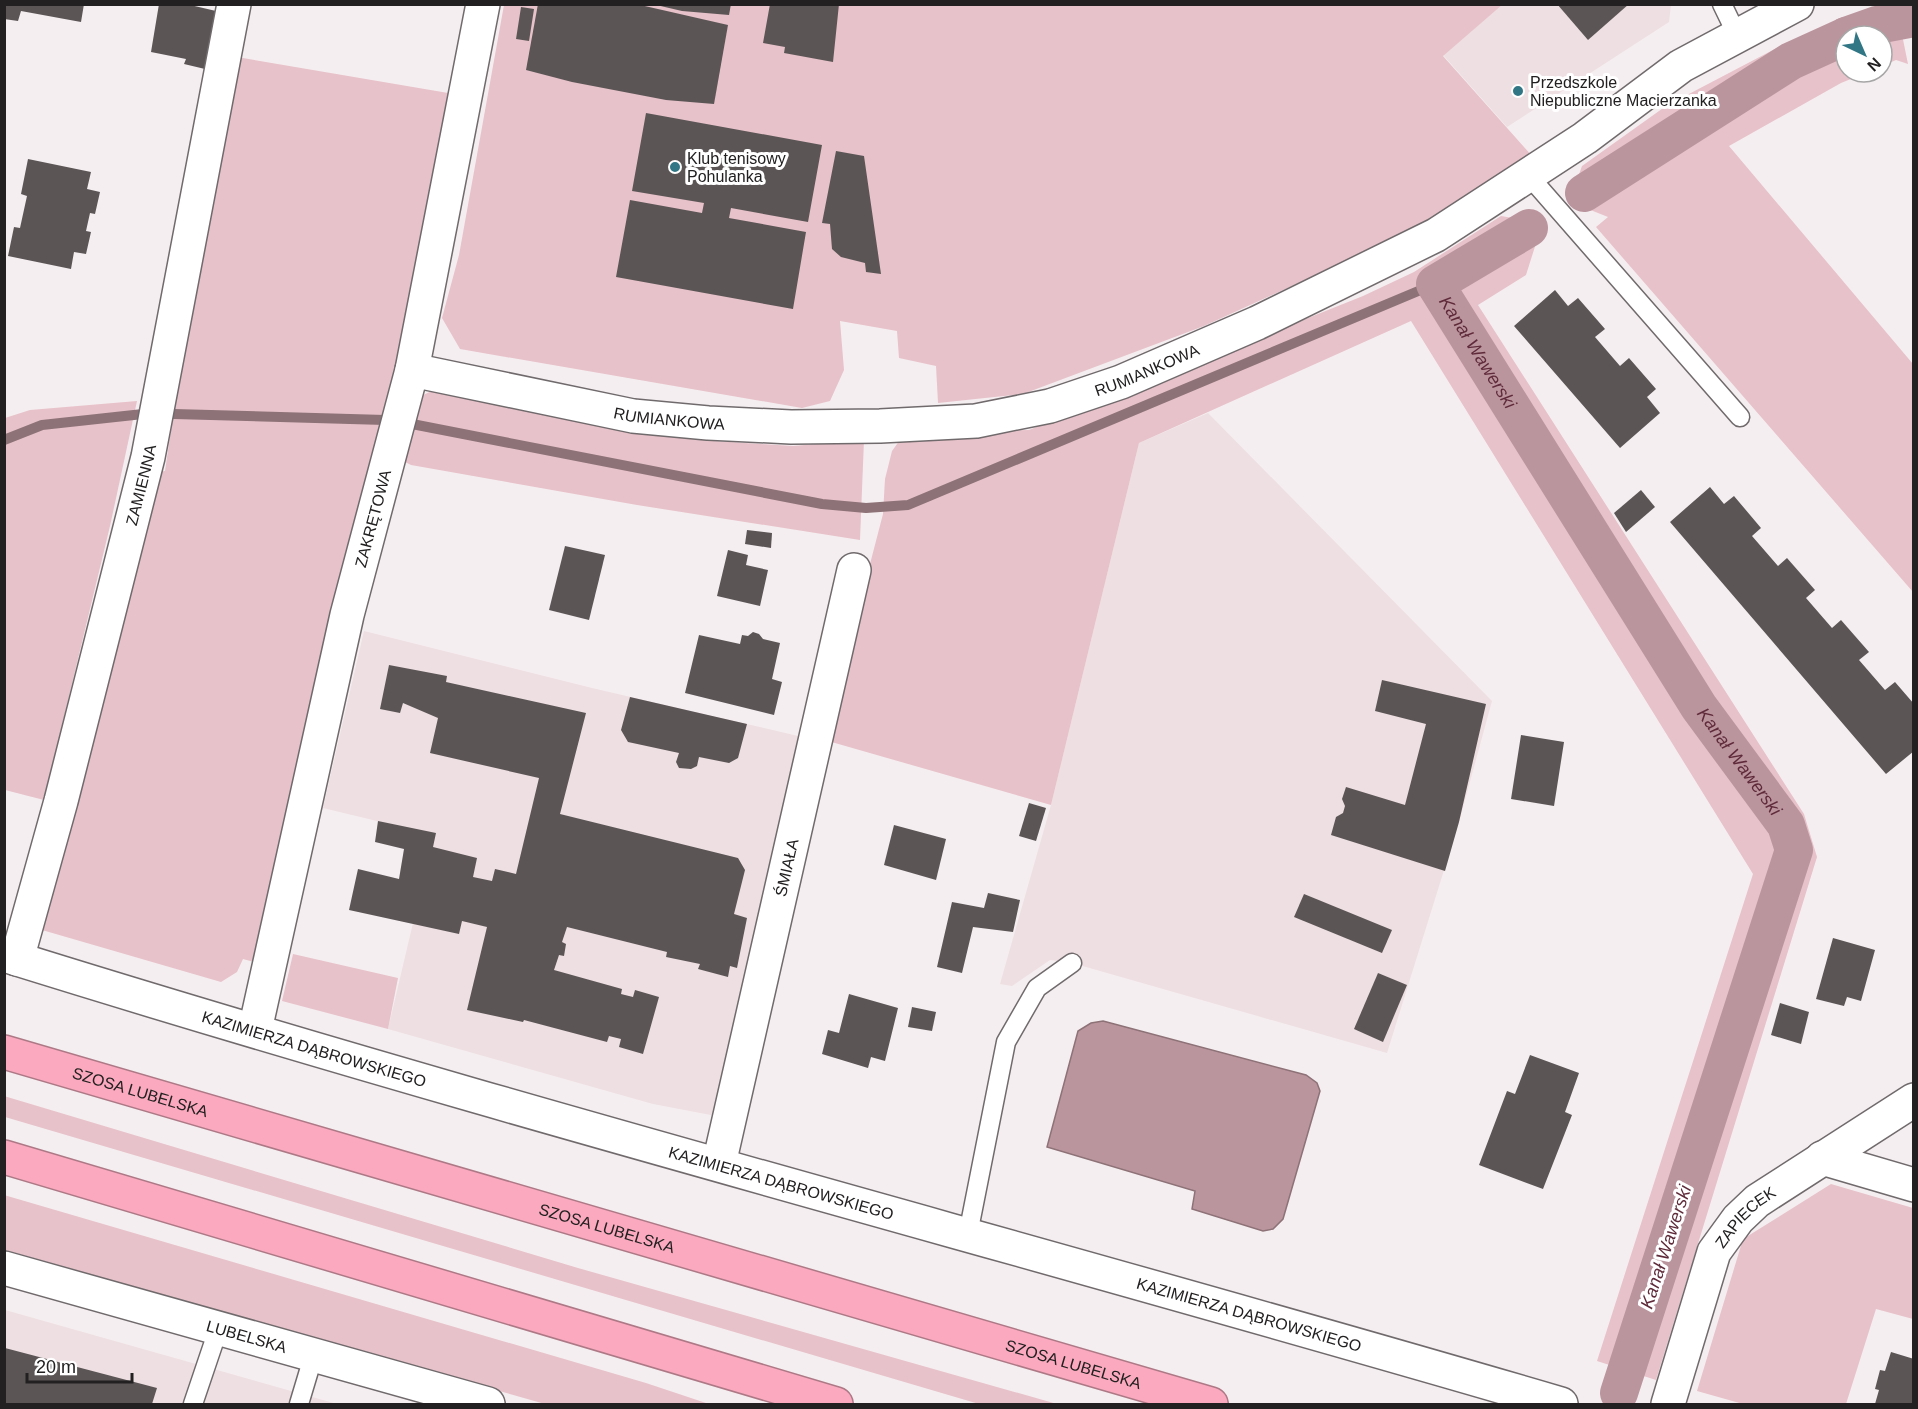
<svg xmlns="http://www.w3.org/2000/svg" width="1918" height="1409" font-family="Arial,sans-serif">
  <style>
    .built { fill: #eedfe2 }
    .green { fill: #e7c2ca }
    .water { fill: #bb959e; stroke: #8d7278; stroke-width: 1.5 }
    .lines { fill: none; stroke-linecap: round; stroke-linejoin: round }
    .stream { stroke: #8d7278; stroke-width: 10 }
    .canal { stroke: #bb959e; stroke-width: 38 }
    .building { fill: #5b5556 }
    .lane-casing { stroke: #706a6c; stroke-width: 21 }
    .street-casing { stroke: #706a6c; stroke-width: 36 }
    .secondary-casing { stroke: #706a6c; stroke-width: 36 }
    .highway-casing { stroke: #ae7987; stroke-width: 36 }
    .lane { stroke: #fff; stroke-width: 18 }
    .street { stroke: #fff; stroke-width: 33 }
    .secondary { stroke: #fff; stroke-width: 33 }
    .highway { stroke: #faa9be; stroke-width: 33 }
    .poi-dot { fill: #317684; stroke: #fff; stroke-width: 2 }
    .labels { text-anchor: middle; dominant-baseline: central; stroke-width: 6; stroke-linejoin: round; paint-order: stroke }
    .poi-label { font-size: 16px; fill: #222020; stroke: #fff; text-anchor: start }
    .street-label { font-size: 16px; fill: #222020; stroke: #fff }
    .water-label { font-size: 18px; font-style: italic; fill: #5f2b3b; stroke: #fff }
  </style>
  <rect width="100%" height="100%" fill="#f5eef0"/>
  <g class="built">
    <path d="M1502 5H1671L1669 22 1507 127 1443 55Z"/>
    <path d="M1208 413 1492 701 1459 822 1387 1053 1072 963 1050 960 1012 986 1000 984 1051 805 1139 443Z"/>
    <path d="M364 631 592 688 798 736 716 1116 653 1104 388 1029 413 923 410 829 323 808Z"/>
    <path d="M5 1310 337 1404H5Z"/>
  </g>
  <g class="green">
    <path d="M504 5H1502L1443 56 1533 157 1397 238 1204 326 1023 394 938 403 936 366 899 358 897 331 840 321 844 370 830 401 802 408 460 349 442 318 459 255Z"/>
    <path d="M1897 10 1908 64 1896 60 1882 66V36H1846V72H1868L1841 83 1729 146 1913 364V592L1596 227 1608 217 1583 207 1573 191 1582 166 1666 106 1786 43Z"/>
    <path d="M237 57 454 94 391 402 254 962 243 959 237 972 221 982 42 930 150 472 165 471 176 396Z"/>
    <path d="M1501 216 1524 220 1538 237 1526 275 1478 305 1804 814 1817 857 1656 1380 1597 1361 1753 874 1411 321 1139 443 1051 805 828 741 857 614 883 514 885 479 892 451 905 433 1029 430 1363 296 1414 272Z"/>
    <path d="M436 389 714 441 793 446 864 440 860 540 637 505 411 465 405 462 421 396Z"/>
    <path d="M137 401 110 526 44 800 5 790V418L30 410Z"/>
    <path d="M293 954 398 978 388 1029 282 1001Z"/>
    <path d="M4 1096 578 1268 1057 1404H979L5 1117Z"/>
    <path d="M1831 1184 1913 1208V1319L1876 1309 1846 1404H1743L1697 1391 1743 1239Z"/>
    <path d="M4 1195 646 1383 709 1404H545L5 1250Z"/>
  </g>
  <path class="water" d="M1103 1021 1306 1075 1317 1083 1320 1091 1283 1219 1273 1229 1263 1231 1192 1209 1195 1191 1047 1147 1078 1031 1091 1023Z"/>
  <g class="lines">
    <g class="stream">
      <path d="M174 414 385 420"/>
      <path d="M412 424 822 504 866 508 908 505 1435 284"/>
      <path d="M4 440 42 425 143 414"/>
    </g>
    <g class="canal">
      <path d="M1846 36 1877 25 1914 18"/>
      <path d="M1584 193 1791 61 1846 36"/>
      <path id="s1" d="M1529 228 1435 284 1699 707 1786 825 1794 850 1619 1393"/>
    </g>
  </g>
  <g class="building">
    <path d="M4 4H84L81 22 21 11 18 21 4 19Z"/>
    <path d="M159 4H186L216 11 205 69 184 64 186 59 151 52Z"/>
    <path d="M538 4H636L728 25 714 104 666 100 572 82 526 70Z"/>
    <path d="M652 4H731L729 15 682 11Z"/>
    <path d="M770 4H839L833 62 784 53 785 47 763 43Z"/>
    <path d="M1557 4H1629L1588 40Z"/>
    <path d="M521 7 534 9 529 41 516 39Z"/>
    <path d="M646 113 822 145 808 222 731 208 729 218 806 232 793 309 616 277 630 200 702 213 704 203 632 191Z"/>
    <path d="M836 151 864 156 881 274 866 272 865 263 841 257 832 249 830 224 822 223Z"/>
    <path d="M28 159 91 172 87 189 100 192 95 214 90 213 86 231 91 232 86 254 74 252 71 269 8 256 14 227 20 228 27 196 21 194Z"/>
    <path d="M1555 290 1568 306 1578 298 1605 329 1595 337 1620 366 1629 358 1656 389 1647 397 1660 413 1620 448 1514 326Z"/>
    <path d="M1710 487 1724 504 1734 496 1761 528 1752 536 1778 566 1787 558 1815 590 1806 598 1832 628 1841 620 1869 652 1859 660 1885 690 1895 682 1914 704V751L1886 774 1670 522Z"/>
    <path d="M1641 490 1655 507 1626 532 1614 513Z"/>
    <path d="M747 530 772 533 771 548 745 544Z"/>
    <path d="M565 546 605 555 589 620 549 610Z"/>
    <path d="M728 550 748 555 746 565 768 570 760 606 717 596Z"/>
    <path d="M753 632 759 634 763 639 780 643 772 679 782 682 774 715 685 693 699 635 740 644 742 635 748 636Z"/>
    <path d="M389 665 447 676 446 682 586 713 560 814 738 858 745 870 734 914 747 918 737 968 730 966 728 977 698 969 700 964 666 957 667 952 567 927 562 942 566 944 564 956 559 955 554 970 622 989 621 994 633 997 635 990 659 997 643 1054 619 1047 621 1039 609 1036 607 1042 524 1020 523 1022 467 1010 487 927 462 921 459 934 349 910 358 869 399 879 404 849 375 842 378 821 436 833 433 847 477 858 473 877 492 881 495 869 516 874 539 778 430 753 438 718 403 703 400 713 380 709Z"/>
    <path d="M1382 680 1486 704 1459 822 1445 871 1331 835 1336 817 1343 813 1345 806 1342 799 1346 787 1405 805 1426 724 1375 711Z"/>
    <path d="M630 697 747 724 738 758 729 763 699 757 697 766 691 769 679 768 676 762 679 753 628 742 621 730Z"/>
    <path d="M1521 735 1564 742 1554 806 1511 799Z"/>
    <path d="M1029 803 1046 808 1036 841 1019 836Z"/>
    <path d="M894 825 946 839 936 880 884 865Z"/>
    <path d="M988 893 1020 900 1013 932 973 927 962 973 937 967 952 902 984 908Z"/>
    <path d="M1304 894 1392 930 1382 953 1294 917Z"/>
    <path d="M1833 938 1875 950 1861 1001 1847 997 1844 1006 1816 999Z"/>
    <path d="M1378 973 1407 985 1383 1042 1354 1029Z"/>
    <path d="M849 994 898 1008 885 1061 871 1057 868 1068 822 1054 828 1030 839 1033Z"/>
    <path d="M1780 1003 1809 1012 1801 1044 1771 1035Z"/>
    <path d="M912 1007 936 1012 932 1031 908 1027Z"/>
    <path d="M1530 1055 1579 1073 1565 1112 1572 1115 1543 1189 1479 1165 1507 1091 1515 1094Z"/>
    <path d="M5 1348 157 1388 152 1404H4Z"/>
    <path d="M1891 1352 1914 1359V1404H1875L1879 1390 1875 1389 1880 1370 1885 1371Z"/>
  </g>
  <g class="lines">
    <g class="lane-casing">
      <g id="lane">
        <path d="M1722 4 1737 35"/>
        <path d="M1528 175 1740 417"/>
        <path d="M968 1234 1006 1042 1037 988 1072 963"/>
        <path d="M193 1404 219 1327"/>
        <path d="M299 1404 314 1354"/>
      </g>
    </g>
    <g class="street-casing">
      <g id="street">
        <path id="s2" d="M412 370 633 416 708 423 791 427 880 426 976 421 1050 406 1121 382 1257 323 1436 235 1585 138 1681 66 1797 4"/>
        <path id="s3" d="M17 959 61 801 148 457 234 4"/>
        <path id="s4" d="M255 1030 347 615 412 370 483 4"/>
        <path d="M1822 1158 1914 1185"/>
        <path id="s5" d="M719 1164 854 570"/>
        <path id="s6" d="M1668 1404 1714 1252 1738 1219 1757 1201 1914 1100"/>
      </g>
    </g>
    <g class="secondary-casing">
      <g id="secondary">
        <path id="s7" d="M4 955C520 1116 1043 1252 1561 1404"/>
        <path id="s8" d="M4 1268 488 1404"/>
      </g>
    </g>
    <g class="highway-casing">
      <g id="highway">
        <path id="s9" d="M4 1052 1211 1404"/>
        <path d="M4 1157 836 1404"/>
      </g>
    </g>
    <use href="#lane" class="lane"/>
    <use href="#street" class="street"/>
    <use href="#secondary" class="secondary"/>
    <use href="#highway" class="highway"/>
  </g>
  <g class="poi-dot">
    <circle cx="1518" cy="91" r="6"/>
    <circle cx="675" cy="167" r="6"/>
  </g>
  <g class="labels">
    <g class="poi-label">
      <text x="1530" y="82">Przedszkole<tspan x="1530" dy="18">Niepubliczne Macierzanka</tspan></text>
      <text x="687" y="158">Klub tenisowy<tspan x="687" dy="18">Pohulanka</tspan></text>
    </g>
    <g class="street-label">
      <text stroke="none"><textPath href="#s2" startOffset="748">RUMIANKOWA</textPath></text>
      <text stroke="none"><textPath href="#s2" startOffset="262">RUMIANKOWA</textPath></text>
      <text stroke="none"><textPath href="#s3" startOffset="490">ZAMIENNA</textPath></text>
      <text stroke="none"><textPath href="#s4" startOffset="525">ZAKRĘTOWA</textPath></text>
      <text stroke="none"><textPath href="#s5" startOffset="304">ŚMIAŁA</textPath></text>
      <text stroke="none"><textPath href="#s7" startOffset="324">KAZIMIERZA DĄBROWSKIEGO</textPath></text>
      <text stroke="none"><textPath href="#s9" startOffset="142">SZOSA LUBELSKA</textPath></text>
      <text stroke="none"><textPath href="#s7" startOffset="810">KAZIMIERZA DĄBROWSKIEGO</textPath></text>
      <text stroke="none"><textPath href="#s6" startOffset="206">ZAPIECEK</textPath></text>
      <text stroke="none"><textPath href="#s9" startOffset="628">SZOSA LUBELSKA</textPath></text>
      <text stroke="none"><textPath href="#s7" startOffset="1296">KAZIMIERZA DĄBROWSKIEGO</textPath></text>
      <text stroke="none"><textPath href="#s8" startOffset="252">LUBELSKA</textPath></text>
      <text stroke="none"><textPath href="#s9" startOffset="1114">SZOSA LUBELSKA</textPath></text>
    </g>
    <g class="water-label">
      <text stroke="none"><textPath href="#s1" startOffset="190">Kanał Wawerski</textPath></text>
      <text stroke="none"><textPath href="#s1" startOffset="676">Kanał Wawerski</textPath></text>
      <text transform="translate(1666 1247) rotate(-72)">Kanał Wawerski</text>
    </g>
  </g>
  <rect width="1918" height="1409" fill="none" stroke="#222020" stroke-width="12"/>
  <g transform="translate(1864 54) rotate(136)"><circle r="28" fill="#ffffff" stroke="#a7a6a6" stroke-width="1.5"/>
  <path d="M0-4.5L10 22L0 15L-10 22Z" fill="#317684"/>
  <text y="-9" font-size="16" font-weight="bold" text-anchor="middle" fill="#222020">N</text>
  </g>
  <path d="M27 1373v9h105v-9" fill="none" stroke="#222020" stroke-width="3"/>
  <text x="36" y="1373" font-size="18" fill="#222020" stroke="#ffffff" stroke-width="4.5" paint-order="stroke">20 m</text>
</svg>
